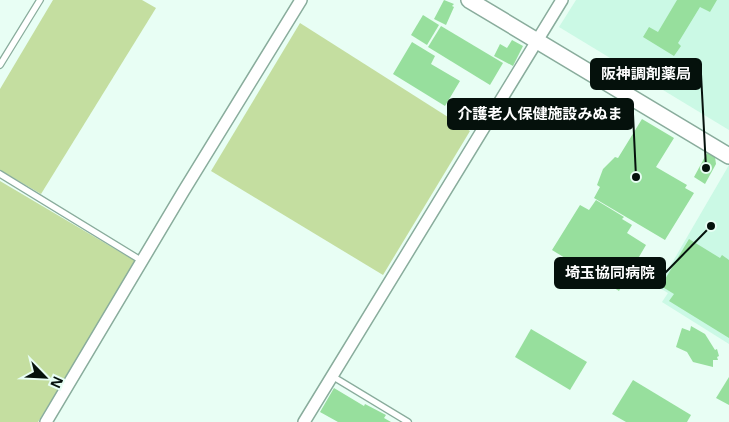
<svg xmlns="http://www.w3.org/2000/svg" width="729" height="422" font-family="'Noto Sans','Noto Sans JP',sans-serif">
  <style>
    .built { fill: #cbf9e5 }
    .green { fill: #c4dea0 }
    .building { fill: #97df9d }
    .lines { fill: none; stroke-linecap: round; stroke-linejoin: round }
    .lane-casing { stroke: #89ac9c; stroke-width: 8 }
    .street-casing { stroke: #89ac9c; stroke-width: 14 }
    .secondary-casing { stroke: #89ac9c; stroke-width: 18 }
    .lane { stroke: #fff; stroke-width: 5.5 }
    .street { stroke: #fff; stroke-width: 11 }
    .secondary { stroke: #fff; stroke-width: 15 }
    .leader { fill: none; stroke: #05110c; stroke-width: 2 }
    .callout-dot { fill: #05110c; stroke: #e8fef4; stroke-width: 2 }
    .callout { fill: #05110c; stroke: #05110c; stroke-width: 2 }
    .callout-label { font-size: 15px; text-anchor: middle; font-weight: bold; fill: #fff }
  </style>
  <rect width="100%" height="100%" fill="#e8fef4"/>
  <g class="built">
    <path d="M576 0H729V130L559 27Z"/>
    <path d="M729 165V344L662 302 668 293 658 287Z"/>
  </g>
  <g class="green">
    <path d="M53 0H142L156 8 41 194 0 170V89Z"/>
    <path d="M300 23 470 131 383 275 211 171Z"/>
    <path d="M0 181 137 262 38 422H0Z"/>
  </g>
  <g class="building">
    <path d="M444 0 454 4 452 6 454 7 446 25 434 19Z"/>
    <path d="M677 0H717L710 12 700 7 678 43 681 46 674 56 643 37 649 27 658 32Z"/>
    <path d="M423 15 439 25 427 45 411 35Z"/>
    <path d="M441 26 503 63 490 85 428 47Z"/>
    <path d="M512 40 523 46 513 66 494 56 500 44 507 48Z"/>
    <path d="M412 42 435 56 431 64 460 81 445 106 393 74Z"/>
    <path d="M642 119 674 138 656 167 687 185 685 188 694 193 665 240 594 198 600 187 597 185 603 169 615 157 618 158Z"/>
    <path d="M707 153 715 157 716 164 705 184 694 177Z"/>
    <path d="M596 200 624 217 622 219 632 225 627 233 646 245 619 291 552 250 580 205 589 210Z"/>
    <path d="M689 239 720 258 722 255 729 260V338L669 301 674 294 661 286Z"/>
    <path d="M691 326 705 334 715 350 717 349 719 356 717 357 718 360H713V367L693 362 687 352 676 347 682 328 690 331Z"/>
    <path d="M531 329 587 362 570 390 515 357Z"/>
    <path d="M729 377V405L716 398Z"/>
    <path d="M633 380 691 415 687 422H626L612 414Z"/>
    <path d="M334 388 364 406 365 404 386 415 384 418 391 422H338L320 412Z"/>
  </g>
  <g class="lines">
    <g class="lane-casing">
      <g id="lane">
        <path d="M0 65 40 0"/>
        <path d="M0 174 142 261"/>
        <path d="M332 376 408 422"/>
      </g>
    </g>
    <g class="street-casing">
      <g id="street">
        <path d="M46 422 183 192 301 0"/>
        <path d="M304 422 562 0"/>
      </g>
    </g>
    <g class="secondary-casing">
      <path id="secondary" d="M469 0 729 156"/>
    </g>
    <use href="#lane" class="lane"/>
    <use href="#street" class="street"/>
    <use href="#secondary" class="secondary"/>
  </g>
  <path class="leader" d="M706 168L701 74M636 177L633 114M711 226L665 273"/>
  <g class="callout-dot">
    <circle cx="706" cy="168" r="5"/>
    <circle cx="636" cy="177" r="5"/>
    <circle cx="711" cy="226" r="5"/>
  </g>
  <g class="callout">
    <rect x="591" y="59" width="110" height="30" rx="5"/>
    <rect x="448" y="99" width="185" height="30" rx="5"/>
    <rect x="555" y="258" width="110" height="30" rx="5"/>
  </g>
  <g class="callout-label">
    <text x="646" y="79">阪神調剤薬局</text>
    <text x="540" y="119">介護老人保健施設みぬま</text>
    <text x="610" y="278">埼玉協同病院</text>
  </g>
  <g transform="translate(45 377) rotate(114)" stroke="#e8fef4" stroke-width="4" paint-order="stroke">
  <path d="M0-4L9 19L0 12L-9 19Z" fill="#05110c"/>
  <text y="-8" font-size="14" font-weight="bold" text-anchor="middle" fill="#05110c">N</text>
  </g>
</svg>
